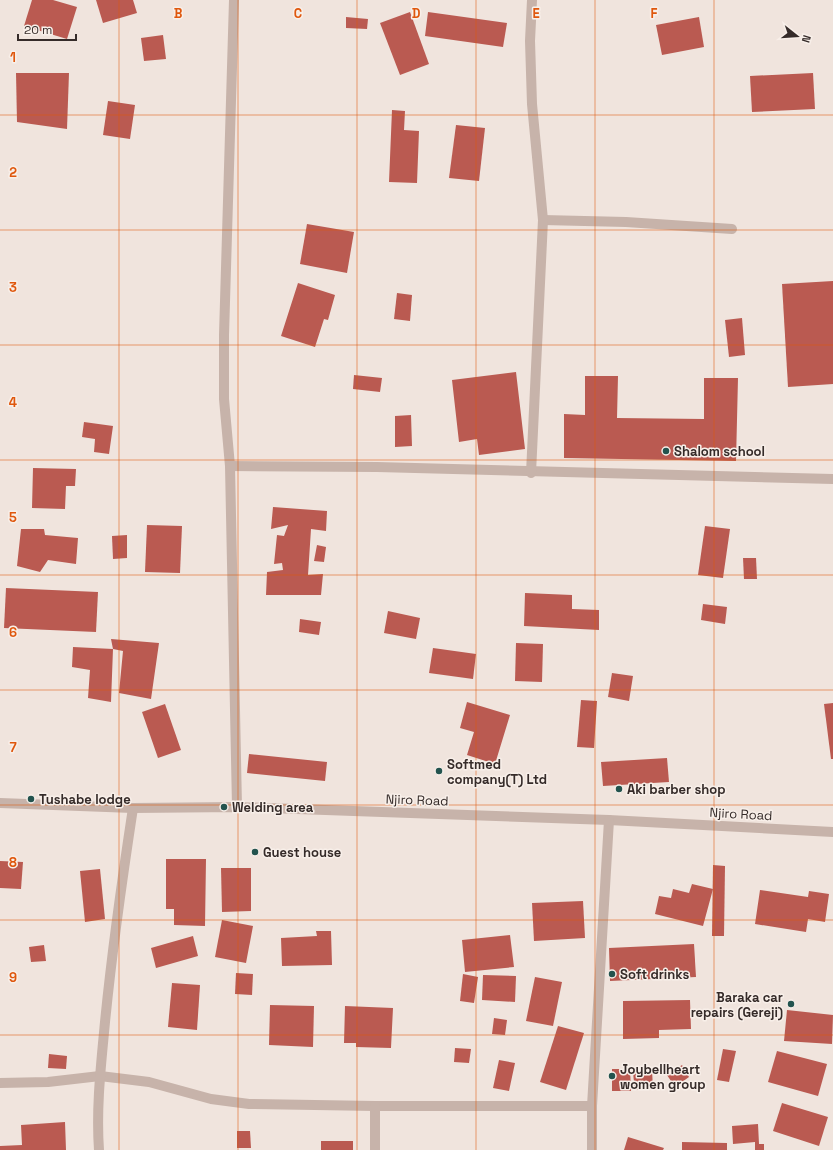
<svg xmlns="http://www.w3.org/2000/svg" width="833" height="1150" font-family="'Space Grotesk',sans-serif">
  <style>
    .building { fill: #ba5a51 }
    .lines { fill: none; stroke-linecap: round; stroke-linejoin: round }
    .minor { stroke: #c7b3aa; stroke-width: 10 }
    .grid { fill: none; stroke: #df570d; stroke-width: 1; stroke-opacity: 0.55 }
    .poi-dot { fill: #23534e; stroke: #f8efe9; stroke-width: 1.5 }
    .labels { text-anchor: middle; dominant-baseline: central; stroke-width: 3; stroke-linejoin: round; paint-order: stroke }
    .poi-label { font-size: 13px; font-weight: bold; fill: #352b29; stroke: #f8efe9; text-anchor: start }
    .street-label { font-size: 13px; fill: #352b29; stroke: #f8efe9 }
    .grid-label { font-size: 13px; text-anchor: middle; font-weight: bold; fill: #df570d; stroke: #f8efe9; stroke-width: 3; stroke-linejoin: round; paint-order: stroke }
  </style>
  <rect width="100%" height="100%" fill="#f0e4dd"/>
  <g class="building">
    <path d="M32 0H53L77 7 67 39 24 26Z"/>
    <path d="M96 0H133L137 13 103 23Z"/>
    <path d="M410 12 429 64 400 75 380 23Z"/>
    <path d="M428 12 507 23 503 47 425 36Z"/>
    <path d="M346 17 368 19 367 29 346 28Z"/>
    <path d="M699 17 704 47 662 55 656 25Z"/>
    <path d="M163 35 166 59 144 61 141 38Z"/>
    <path d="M16 73H69L67 129 17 122Z"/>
    <path d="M813 73 815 109 752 112 750 76Z"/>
    <path d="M108 101 135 105 130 139 103 135Z"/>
    <path d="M392 110 405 111 404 130 419 131 417 183 389 182Z"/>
    <path d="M456 125 485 128 479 181 449 178Z"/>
    <path d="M307 224 354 232 347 273 300 264Z"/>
    <path d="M833 281V384L788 387 782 284Z"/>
    <path d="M298 283 335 295 328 320 324 319 315 347 281 336Z"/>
    <path d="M397 293 412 295 410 321 394 319Z"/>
    <path d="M742 318 745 355 729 357 725 320Z"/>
    <path d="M516 372 525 449 479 455 477 439 459 442 452 380Z"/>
    <path d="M354 375 382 378 380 392 353 389Z"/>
    <path d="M585 376H618L617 418 704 419V378H738L736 461 564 458V414L585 415Z"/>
    <path d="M411 415 412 446 395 447V416Z"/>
    <path d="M84 422 113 426 109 454 94 452 95 439 82 437Z"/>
    <path d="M33 468 76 469 75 486H66L65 509 32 508Z"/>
    <path d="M273 507 327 511 326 531 311 529 308 575 323 574 321 595H266L267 572 283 570 282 563 274 564 277 535 284 536 288 525 271 529Z"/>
    <path d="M147 525 182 526 180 573 145 572Z"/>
    <path d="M705 526 730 529 723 578 698 575Z"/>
    <path d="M21 529H44L45 535 78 538 76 564 48 560 40 572 17 566Z"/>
    <path d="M127 535V558L113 559 112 536Z"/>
    <path d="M317 545 326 547 324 562 314 561Z"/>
    <path d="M743 558H756L757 579H744Z"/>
    <path d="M6 588 98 592 96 632 4 628Z"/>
    <path d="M525 593 572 595V609L599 610V630L524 626Z"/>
    <path d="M703 604 727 607 725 624 701 620Z"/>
    <path d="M388 611 420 618 416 639 384 633Z"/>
    <path d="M300 619 321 622 319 635 299 632Z"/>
    <path d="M111 639 159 643 151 699 119 693 123 651 113 649Z"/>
    <path d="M516 643 543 644 542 682 515 681Z"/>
    <path d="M73 647 113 649 111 702 88 698 90 670 72 667Z"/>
    <path d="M433 648 476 654 473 679 429 673Z"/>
    <path d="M612 673 633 676 629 701 608 697Z"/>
    <path d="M581 700 597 701 594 748 577 747Z"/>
    <path d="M467 702 510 715 495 764 467 755 474 732 460 728Z"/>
    <path d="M833 703V759H831L824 704Z"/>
    <path d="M165 704 181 750 158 758 142 712Z"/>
    <path d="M249 754 327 762 325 781 247 773Z"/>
    <path d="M667 758 669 782 603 786 601 762Z"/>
    <path d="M166 859H206L205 926 174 925V909H166Z"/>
    <path d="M0 861 23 862 21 889 0 888Z"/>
    <path d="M713 865 725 866 724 936H712Z"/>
    <path d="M221 868H251V911L222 912Z"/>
    <path d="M100 869 105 919 85 922 80 871Z"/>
    <path d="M692 884 713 889 703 926 655 914 659 896 671 898 673 889 689 893Z"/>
    <path d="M760 890 808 897 809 891 829 894 825 922 808 919 806 932 755 924Z"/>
    <path d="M583 901 585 938 534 941 532 903Z"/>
    <path d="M222 920 253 926 246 963 215 957Z"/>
    <path d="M316 931H331L332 965 282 966 281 938 317 936Z"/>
    <path d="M510 935 514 967 465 972 462 940Z"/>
    <path d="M193 936 198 956 156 968 151 948Z"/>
    <path d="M694 944 696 977 610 981 609 948Z"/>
    <path d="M44 945 46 961 31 962 29 947Z"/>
    <path d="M236 973 253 974 252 995 235 994Z"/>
    <path d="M463 974 478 977 474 1003 460 1001Z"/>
    <path d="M483 975 516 976 515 1002 482 1000Z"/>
    <path d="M535 977 562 982 553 1026 526 1021Z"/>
    <path d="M172 983 200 985 197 1030 168 1027Z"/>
    <path d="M690 1000 691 1029 659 1030V1038L623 1039V1001Z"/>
    <path d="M270 1005 314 1006 313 1047 269 1045Z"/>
    <path d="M345 1006 393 1008 391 1048 356 1047V1043H344Z"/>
    <path d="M787 1010 833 1015 832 1044 784 1041Z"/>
    <path d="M494 1018 507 1020 505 1035 492 1034Z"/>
    <path d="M558 1026 584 1033 566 1090 540 1082Z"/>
    <path d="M455 1048 471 1049 469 1063 454 1062Z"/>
    <path d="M723 1049 736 1051 729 1082 717 1080Z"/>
    <path d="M777 1051 827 1064 818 1096 768 1082Z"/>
    <path d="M49 1054 67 1056 66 1069 48 1068Z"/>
    <path d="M499 1060 515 1063 509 1091 493 1088Z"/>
    <path d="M682 1065 689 1077 675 1087 667 1075Z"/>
    <path d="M612 1069H630L631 1091H612Z"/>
    <path d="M652 1071 653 1088 635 1090 633 1073Z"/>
    <path d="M782 1103 828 1117 819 1146 773 1131Z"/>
    <path d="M65 1122 66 1150H0V1146L22 1145 21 1125Z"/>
    <path d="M758 1124 759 1144H764V1150H755V1142L733 1144 732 1126Z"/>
    <path d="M237 1131H250L251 1148H237Z"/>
    <path d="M628 1137 664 1148 663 1150H624Z"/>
    <rect x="321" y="1141" width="32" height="9"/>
    <path d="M682 1142 727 1143V1150H682Z"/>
  </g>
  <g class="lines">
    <g class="minor">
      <path d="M234 0 224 335V399L230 466 237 807"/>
      <path d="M543 220 626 222 732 229"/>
      <path d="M230 466 377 467 833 479"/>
      <path d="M531 473 543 220 532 104 530 41 532 0"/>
      <path d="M0 803 133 808 237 807 609 820 833 832"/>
      <path d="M0 1083 48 1082 100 1076 149 1082 211 1099 249 1104 375 1106H592"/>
      <path d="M375 1106V1150"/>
      <path d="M99 1150C96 1108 101 1065 105 1022 112 951 122 880 133 808"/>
      <path d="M592 1150V1106L609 820"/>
    </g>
  </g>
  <path class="grid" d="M119 0V1150M238 0V1150M357 0V1150M476 0V1150M595 0V1150M714 0V1150M0 115H833M0 230H833M0 345H833M0 460H833M0 575H833M0 690H833M0 805H833M0 920H833M0 1035H833"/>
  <g class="poi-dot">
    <circle cx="666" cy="451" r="4"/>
    <circle cx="439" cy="771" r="4"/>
    <circle cx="619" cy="789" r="4"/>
    <circle cx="31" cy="799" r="4"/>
    <circle cx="224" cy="807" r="4"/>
    <circle cx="255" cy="852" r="4"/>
    <circle cx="612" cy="974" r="4"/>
    <circle cx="791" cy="1004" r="4"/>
    <circle cx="612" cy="1076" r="4"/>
  </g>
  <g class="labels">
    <g class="poi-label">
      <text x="674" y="451">Shalom school</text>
      <text x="447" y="764">Softmed<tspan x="447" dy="15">company(T) Ltd</tspan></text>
      <text x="627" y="789">Aki barber shop</text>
      <text x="39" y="799">Tushabe lodge</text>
      <text x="232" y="807">Welding area</text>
      <text x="263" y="852">Guest house</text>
      <text x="620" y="974">Soft drinks</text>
      <text x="783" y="997" text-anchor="end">Baraka car<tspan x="783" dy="15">repairs (Gereji)</tspan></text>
      <text x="620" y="1069">Joybellheart<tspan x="620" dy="15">women group</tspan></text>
    </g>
    <g class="street-label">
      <text transform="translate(417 800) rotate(2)">Njiro Road</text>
      <text transform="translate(741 814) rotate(3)">Njiro Road</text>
    </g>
  </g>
  <g class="grid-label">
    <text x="178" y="18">B</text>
    <text x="298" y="18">C</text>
    <text x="416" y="18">D</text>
    <text x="536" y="18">E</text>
    <text x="654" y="18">F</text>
    <text x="13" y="62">1</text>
    <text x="13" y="177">2</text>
    <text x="13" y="292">3</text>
    <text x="13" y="407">4</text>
    <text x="13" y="522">5</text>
    <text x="13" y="637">6</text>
    <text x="13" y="752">7</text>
    <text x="13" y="867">8</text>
    <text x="13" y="982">9</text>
  </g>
  <g transform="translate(797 36) rotate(107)" stroke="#f8efe9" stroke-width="3" paint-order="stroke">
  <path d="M0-3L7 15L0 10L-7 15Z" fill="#352b29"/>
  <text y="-6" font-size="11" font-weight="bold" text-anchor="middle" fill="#352b29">N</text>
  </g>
  <path d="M18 34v6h58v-6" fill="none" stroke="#352b29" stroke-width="2"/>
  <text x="24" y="34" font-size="12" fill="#352b29" stroke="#f8efe9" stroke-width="3" paint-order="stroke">20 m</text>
</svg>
